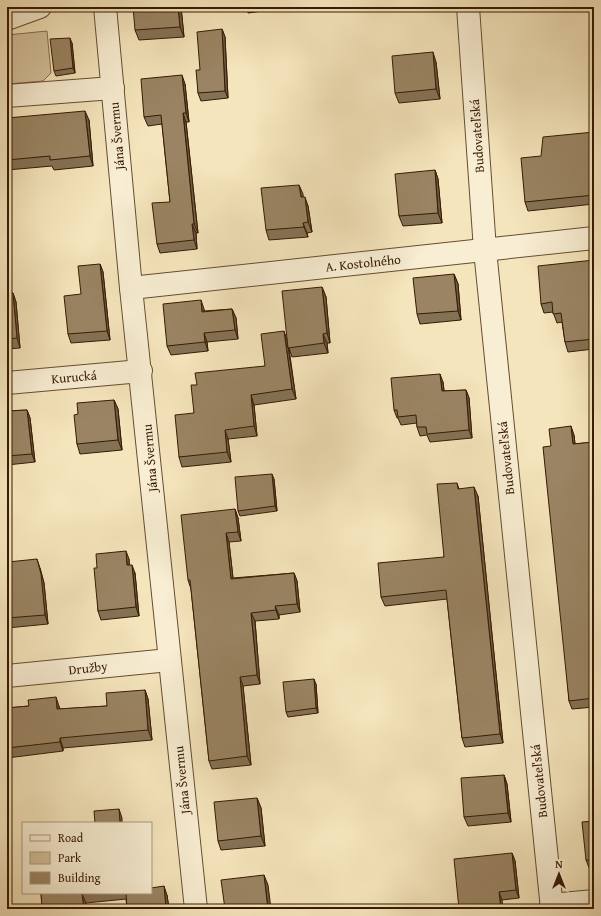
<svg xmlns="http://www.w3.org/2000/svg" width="601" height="916" font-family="'Gentium Book Plus',serif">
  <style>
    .green { fill: #d5c29d; stroke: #866e50 }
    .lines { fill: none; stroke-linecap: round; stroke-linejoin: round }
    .street-casing { stroke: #664d31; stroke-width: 24 }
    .street { stroke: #f8eed3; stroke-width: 22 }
    .wall { fill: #847255; stroke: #371a03 }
    .shaded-wall { fill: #6c5c45; stroke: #371a03 }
    .building { fill: #9a8463; stroke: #371a03 }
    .labels { text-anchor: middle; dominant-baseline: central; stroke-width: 3.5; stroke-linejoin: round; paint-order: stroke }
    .street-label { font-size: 13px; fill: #371a03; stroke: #f8eed3 }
  </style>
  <rect width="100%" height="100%" fill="#f5e5bc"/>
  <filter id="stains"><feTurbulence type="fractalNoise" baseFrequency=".005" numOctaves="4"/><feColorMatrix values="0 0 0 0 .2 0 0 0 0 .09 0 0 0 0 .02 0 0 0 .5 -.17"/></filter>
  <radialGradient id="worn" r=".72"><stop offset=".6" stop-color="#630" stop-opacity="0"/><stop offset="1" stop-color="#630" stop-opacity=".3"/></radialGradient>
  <path class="green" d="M47 31 51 73 43 81 7 84V35Z"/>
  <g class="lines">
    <g class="street-casing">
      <g id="street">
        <path d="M105 7 131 288 196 909"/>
        <path d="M468 7 485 250 552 909"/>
        <path d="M7 19 40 7"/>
        <path d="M7 96 113 88"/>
        <path d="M131 288 594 238"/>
        <path d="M7 383 141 371"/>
        <path d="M7 676 169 660"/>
        <path d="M551 905 594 901"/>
      </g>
    </g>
    <use href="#street" class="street"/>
  </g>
  <g class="wall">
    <path d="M181 7 184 37 139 40 135 30Z"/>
    <path d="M246 7H285V8L248 13Z"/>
    <path d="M391 7H421L392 10Z"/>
    <path d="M222 29 225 37 228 98 201 101 198 93 200 70Z"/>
    <path d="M72 43 75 73 56 76 54 71Z"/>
    <path d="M436 62 440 99 399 103 395 93Z"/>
    <path d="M185 84 189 122H186L198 233H196L197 249 160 253 157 244 170 202 162 124 148 126 144 117Z"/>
    <path d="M7 118 89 120 93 166 54 170 52 166 7 170Z"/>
    <path d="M594 132V204L528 211 525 202 541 156Z"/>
    <path d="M435 170 438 179 442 223 403 226 399 216Z"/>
    <path d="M299 185 303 197 308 206 312 232 307 233 308 237 269 240 266 230Z"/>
    <path d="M594 260V349L568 352 565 342 562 322 557 323 553 312 544 313 541 304Z"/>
    <path d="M100 264 103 272 110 340 71 343 68 334 81 294Z"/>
    <path d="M454 274 458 284 461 320 420 324 417 314Z"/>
    <path d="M322 287 326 297 330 343H327L328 353 292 357 289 348 296 399 254 405 257 436 228 439 231 462 182 467 179 457 194 413 197 385 265 366 287 340Z"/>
    <path d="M7 293H13L16 302 20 348 7 349Z"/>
    <path d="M204 309V311L232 309 236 318 238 339 207 342 208 351 171 355 167 346Z"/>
    <path d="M443 382 444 391 466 390 469 398 472 438 430 442 427 435 420 436 417 427V423L401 425 398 418H397L394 410Z"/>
    <path d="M114 400 118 409 122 450 80 454 77 444 78 414Z"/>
    <path d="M27 410 30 418 35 462 7 465V411Z"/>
    <path d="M574 435 575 444 594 442V707L572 709 569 701 551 446Z"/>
    <path d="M274 479 277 511 240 516 238 511Z"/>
    <path d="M457 483 459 489 478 496 503 743 465 747 462 738 447 599 385 606 381 597 444 557Z"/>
    <path d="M235 509 238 518 241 541 229 542 233 578 294 573 297 581 300 612 279 615V619L255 621 260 684 243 686 251 765 212 769 209 761 191 589 188 580Z"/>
    <path d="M129 559V565L135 573 139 616 101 620 98 611 97 568Z"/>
    <path d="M40 568 44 583 48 624 7 628V577Z"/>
    <path d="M316 684 318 713 288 717 286 712Z"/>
    <path d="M145 690 148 699 152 740 63 748V751L7 758V708L29 706H59L60 709 107 706Z"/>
    <path d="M504 775 507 784 511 822 468 826 464 817Z"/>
    <path d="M257 798 261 808 265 846 221 850 218 841Z"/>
    <path d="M594 821V870H590L586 860Z"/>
    <path d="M512 853 515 861 519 898 502 900 459 909Z"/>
    <path d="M41 893H151L167 895 169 909H127L126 899 86 903V909H42Z"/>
  </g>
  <g class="shaded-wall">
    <path d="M178 7H181L184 37 180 27Z"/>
    <path d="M222 29 225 37 228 98 225 91Z"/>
    <path d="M70 38 72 43 75 73 73 68Z"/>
    <path d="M433 52 436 62 440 99 436 89Z"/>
    <path d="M182 75 185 84 189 122 186 113Z"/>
    <path d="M85 111 89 120 93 166 90 156Z"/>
    <path d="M183 113 186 122 198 233 194 224Z"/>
    <path d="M435 170 438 179 442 223 438 213Z"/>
    <path d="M299 185 303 194 304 207 301 197Z"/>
    <path d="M305 197 308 206 312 232 308 222Z"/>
    <path d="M303 223 307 233 308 237 304 227Z"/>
    <path d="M192 224 196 233 197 249 194 240Z"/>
    <path d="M100 264 103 272 110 340 107 331Z"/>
    <path d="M454 274 458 284 461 320 458 311Z"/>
    <path d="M322 287 326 297 330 343 327 333Z"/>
    <path d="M13 293 16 302 20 348 17 338Z"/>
    <path d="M201 300 204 309 205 321 202 312Z"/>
    <path d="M232 309 236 318 238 339 235 330Z"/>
    <path d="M284 331 287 340 296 399 292 389Z"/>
    <path d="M204 333 207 342 208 351 205 342Z"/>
    <path d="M323 334 327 343 328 353 324 343Z"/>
    <path d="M440 374 443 382 445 399 442 391Z"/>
    <path d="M466 390 469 398 472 438 469 430Z"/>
    <path d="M251 395 254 405 257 436 254 426Z"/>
    <path d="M114 400 118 409 122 450 118 440Z"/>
    <path d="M27 410 30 418 35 462 32 454Z"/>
    <path d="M571 426 574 435 576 453 573 444Z"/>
    <path d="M225 430 228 439 231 462 227 452Z"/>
    <path d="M272 474 274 479 277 511 275 506Z"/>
    <path d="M474 487 478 496 503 743 500 734Z"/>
    <path d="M235 509 238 518 241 541 238 532Z"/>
    <path d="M226 533 229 542 234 587 231 579Z"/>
    <path d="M126 551 129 559 130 574 127 565Z"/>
    <path d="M37 559 40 568 44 583 48 624 45 615Z"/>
    <path d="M132 565 135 573 139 616 136 607Z"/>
    <path d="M294 573 297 581 300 612 297 604Z"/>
    <path d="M275 606 279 615V619L276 610Z"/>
    <path d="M251 613 255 621 260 684 257 675Z"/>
    <path d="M240 677 243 686 251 765 247 756Z"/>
    <path d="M314 679 316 684 318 713 316 708Z"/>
    <path d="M145 690 148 699 152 740 148 730Z"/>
    <path d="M56 697 59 706 60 719 57 709Z"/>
    <path d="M60 738 63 748V751L60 742Z"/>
    <path d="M504 775 507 784 511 822 508 813Z"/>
    <path d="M257 798 261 808 265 846 261 836Z"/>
    <path d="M119 809 122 818V823H120Z"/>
    <path d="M512 853 515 861 519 898 516 890Z"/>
    <path d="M264 875 268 885 271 909H268Z"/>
    <path d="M164 886 167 895 169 909H167L166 908Z"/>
    <path d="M499 892 502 900 503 909H501Z"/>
    <path d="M82 894 86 903V909H84Z"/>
  </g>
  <g class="building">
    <path d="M133 7H178L180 27 135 30Z"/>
    <path d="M222 29 225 91 198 93 196 70H200L197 32Z"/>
    <path d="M70 38 73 68 54 71 50 39Z"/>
    <path d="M433 52 436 89 395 93 392 56Z"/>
    <path d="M182 75 186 113H183L194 224H192L194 240 157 244 152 203 170 202 161 115 144 117 141 79Z"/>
    <path d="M85 111 90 156 50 160V156L7 160V118Z"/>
    <path d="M594 132V195L525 202 521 158 541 156 543 137Z"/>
    <path d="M435 170 438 213 399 216 395 174Z"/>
    <path d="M299 185 301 197H305L308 222 303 223 304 227 266 230 261 188Z"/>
    <path d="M594 260V339L565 342 561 313 553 314 552 302 541 304 538 266Z"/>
    <path d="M100 264 107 331 68 334 64 296 81 294 78 266Z"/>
    <path d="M454 274 458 311 417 314 413 278Z"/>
    <path d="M322 287 327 333 323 334 324 343 288 348 282 291Z"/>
    <path d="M7 293H13L17 338 7 339Z"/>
    <path d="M201 300 202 312 232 309 235 330 204 333 205 342 167 346 163 304Z"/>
    <path d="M284 331 292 389 251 395 254 426 225 430 227 452 179 457 175 415 194 413 191 385H197L195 373 265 366 261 334Z"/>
    <path d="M440 374 442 391 466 390 469 430 427 434 426 427H417L416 415 398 417 397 410H394L391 378Z"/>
    <path d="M114 400 118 440 77 444 74 415 78 414 77 403Z"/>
    <path d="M27 410 32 454 7 456V411Z"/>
    <path d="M571 426 573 444 594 442V698L569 701 543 447 551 446 549 429Z"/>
    <path d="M272 474 275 506 238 511 235 477Z"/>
    <path d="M457 483 458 489 474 487 500 734 462 738 446 590 381 597 378 563 444 557 437 484Z"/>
    <path d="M235 509 238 532 226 533 231 579 294 573 297 604 275 606 276 610 251 613 257 675 240 677 247 756 209 761 190 580H188L181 515Z"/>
    <path d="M126 551 127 565H132L136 607 98 611 94 568H97L96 554Z"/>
    <path d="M37 559 41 574 45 615 7 618V577H9L8 562Z"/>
    <path d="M314 679 316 708 286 712 283 682Z"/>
    <path d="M145 690 148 730 60 738V742L7 748V708L29 706 28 700 56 697 57 709 107 706 106 693Z"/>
    <path d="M504 775 508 813 464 817 461 778Z"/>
    <path d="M257 798 261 836 218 841 214 802Z"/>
    <path d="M119 809 120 823H95L94 811Z"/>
    <path d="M594 821V860H586L582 822Z"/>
    <path d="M512 853 516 890 499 892 501 909H459L454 859Z"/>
    <path d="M264 875 268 909H225L221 880Z"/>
    <path d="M164 886 166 908 152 909H127L126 893H151V888Z"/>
    <path d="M41 893H96L82 894 84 909H42Z"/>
  </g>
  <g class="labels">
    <g class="street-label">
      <text transform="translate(117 136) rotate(-95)">Jána Švermu</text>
      <text transform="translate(477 136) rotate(-94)">Budovateľská</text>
      <text transform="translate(363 263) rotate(-6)">A. Kostolného</text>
      <text transform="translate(74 377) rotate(-5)">Kurucká</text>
      <text transform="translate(150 458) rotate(-95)">Jána Švermu</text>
      <text transform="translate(506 458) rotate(-96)">Budovateľská</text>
      <text transform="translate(88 668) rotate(-6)">Družby</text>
      <text transform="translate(182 780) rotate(-96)">Jána Švermu</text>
      <text transform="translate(539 781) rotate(-96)">Budovateľská</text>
    </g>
  </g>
  <rect width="601" height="916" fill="none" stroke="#f5e5bc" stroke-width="24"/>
  <rect x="8" y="8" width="585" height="900" fill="none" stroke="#371a03" stroke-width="2"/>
  <rect x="12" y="12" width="577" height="892" fill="none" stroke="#371a03"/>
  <rect x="22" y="822" width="130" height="72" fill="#f8eed3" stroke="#ab9980"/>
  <rect x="30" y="835" width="20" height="6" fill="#f8eed3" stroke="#ab9980"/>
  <text x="58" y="842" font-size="12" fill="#371a03">Road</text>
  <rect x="30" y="852" width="20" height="12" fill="#d5c29d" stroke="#ab9980"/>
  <text x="58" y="862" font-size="12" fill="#371a03">Park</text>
  <rect x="30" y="872" width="20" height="12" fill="#9a8463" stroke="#ab9980"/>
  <text x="58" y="882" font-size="12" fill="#371a03">Building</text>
  <g transform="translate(559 874)" stroke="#f8eed3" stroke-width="3" paint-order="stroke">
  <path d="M0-3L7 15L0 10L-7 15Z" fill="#371a03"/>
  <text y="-6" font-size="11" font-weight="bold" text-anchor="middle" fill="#371a03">N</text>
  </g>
  <rect width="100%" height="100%" filter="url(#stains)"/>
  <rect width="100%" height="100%" fill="url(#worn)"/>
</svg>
